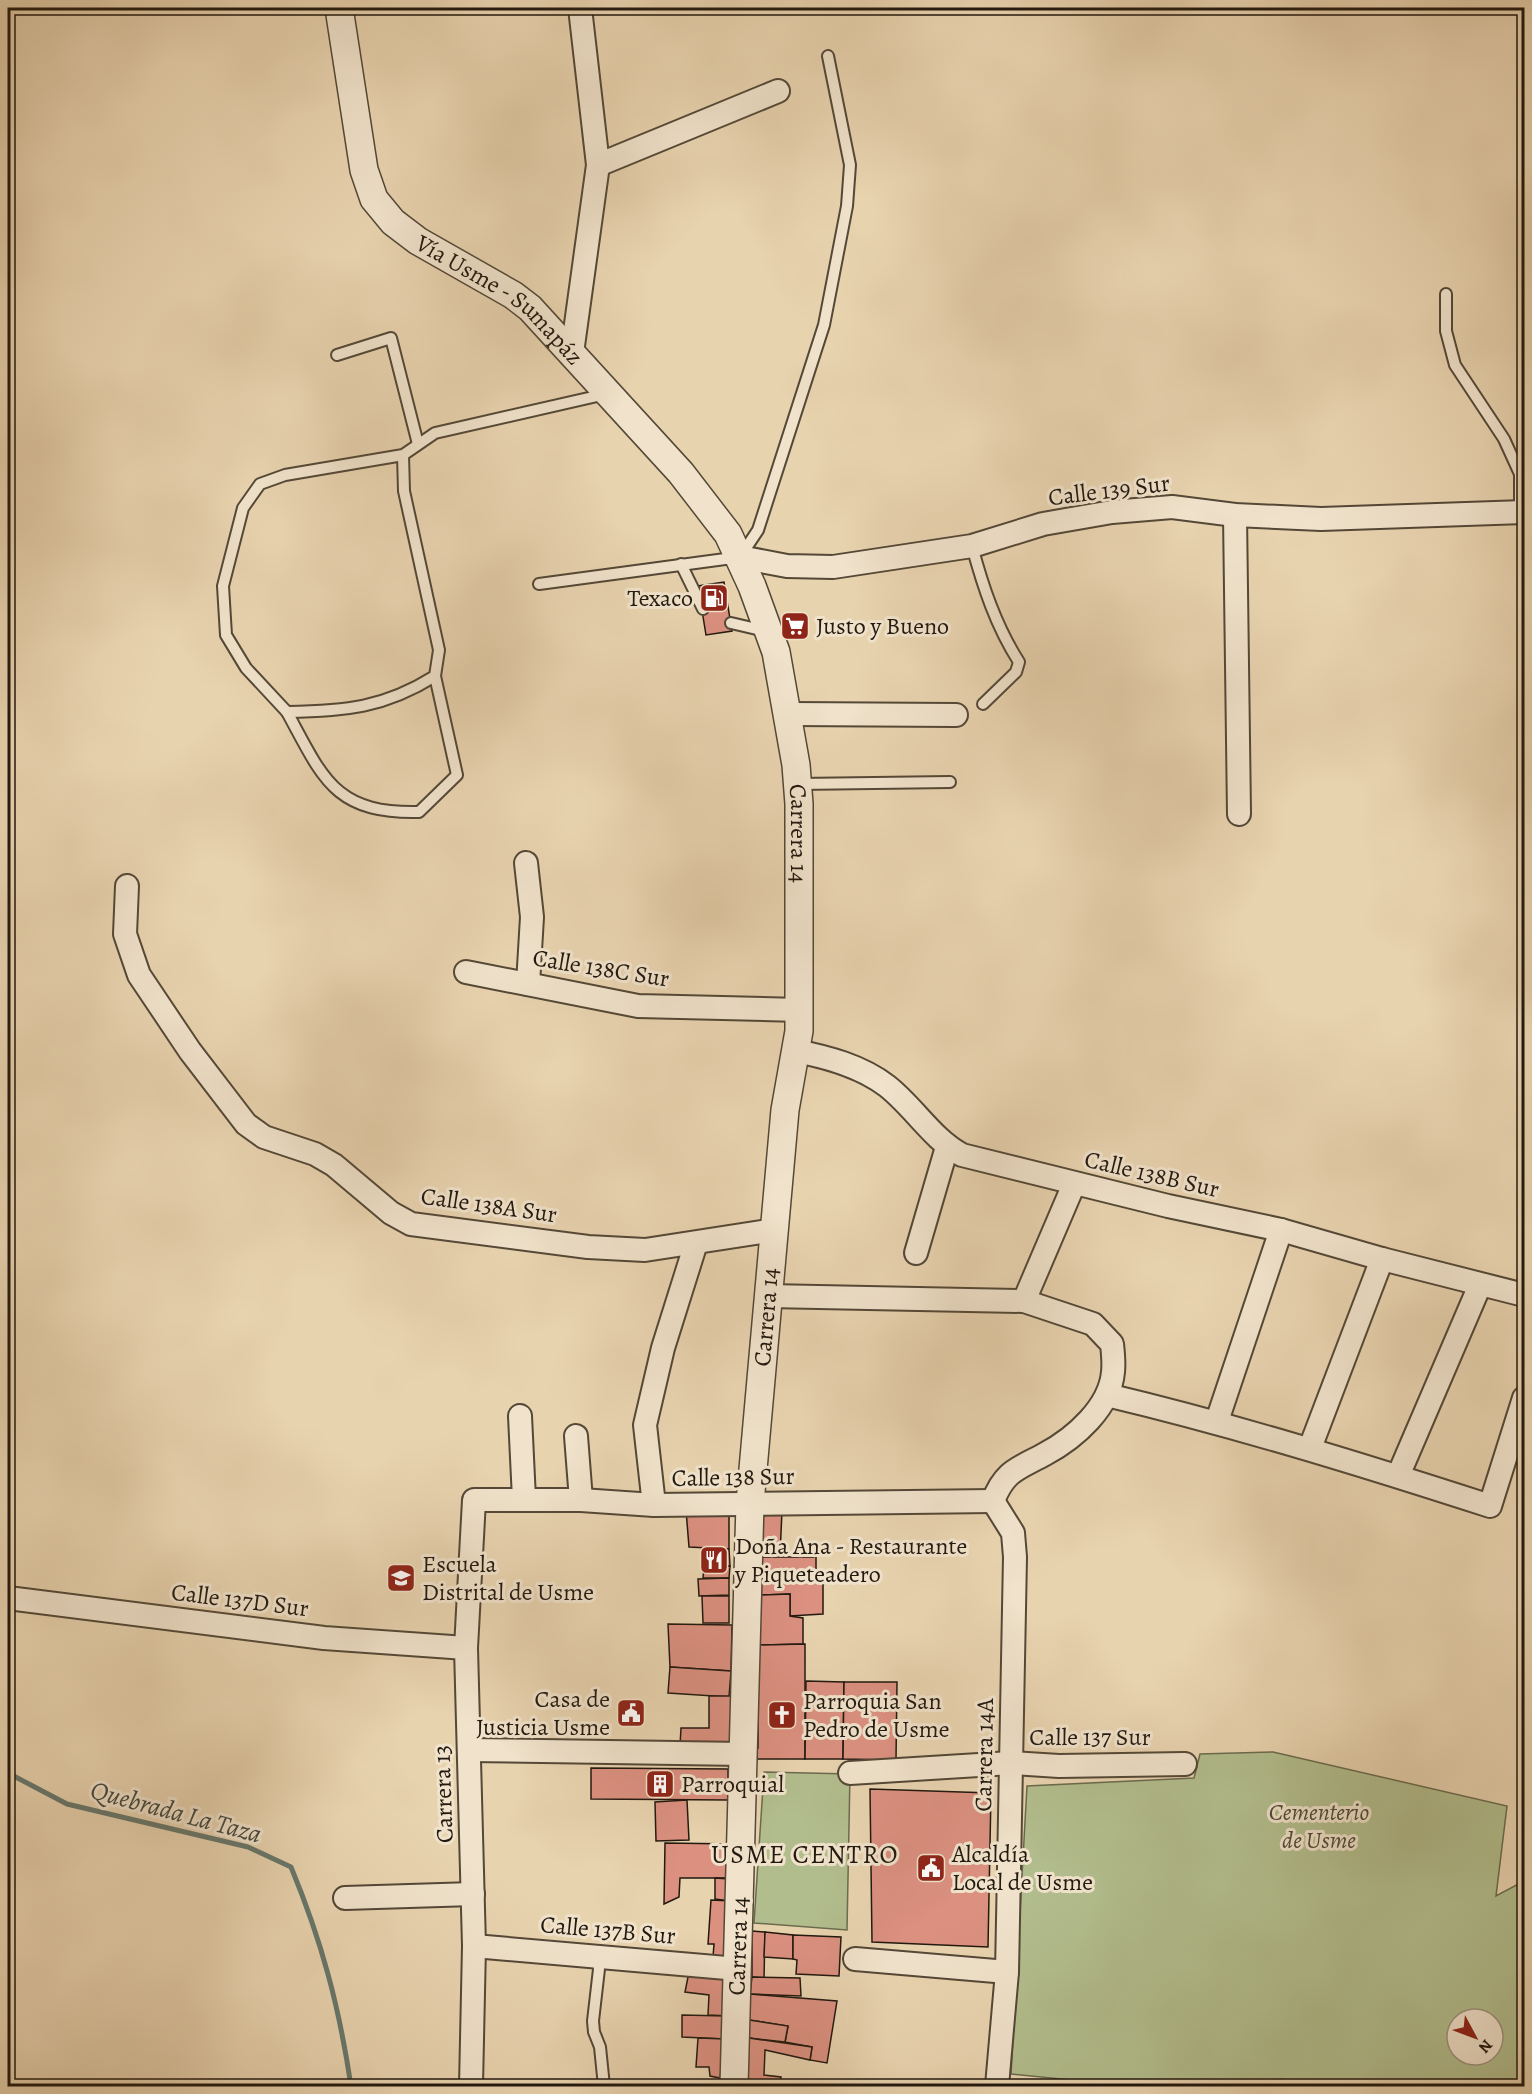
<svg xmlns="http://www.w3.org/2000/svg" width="1532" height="2094" font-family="Alegreya,serif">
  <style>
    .green { fill: #b2bd8d; stroke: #6a6b4e; stroke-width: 1.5; fill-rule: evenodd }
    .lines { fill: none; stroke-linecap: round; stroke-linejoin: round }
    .stream { stroke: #68786d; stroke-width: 5 }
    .building { fill: #db9080; stroke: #22190f; stroke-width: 1.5 }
    .service-casing { stroke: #544837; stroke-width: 14 }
    .minor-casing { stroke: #544837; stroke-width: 26 }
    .tertiary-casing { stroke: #544837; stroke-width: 30 }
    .service { stroke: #f0e2cb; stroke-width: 10 }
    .minor { stroke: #f0e2cb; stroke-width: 22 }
    .tertiary { stroke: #f0e2cb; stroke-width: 27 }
    .labels { text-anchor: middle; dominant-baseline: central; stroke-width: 6; stroke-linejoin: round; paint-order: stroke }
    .street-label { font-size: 24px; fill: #22190f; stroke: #f0e2cb }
    .poi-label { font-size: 24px; fill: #22190f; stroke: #f0e2cb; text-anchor: start }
    .park-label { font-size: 24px; font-style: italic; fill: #4d4a35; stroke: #f0e2cb }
    .water-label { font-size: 26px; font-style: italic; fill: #45493e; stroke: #f0e2cb }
    .neighbourhood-label { font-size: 26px; letter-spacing: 1.5px; fill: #22190f; stroke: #f0e2cb }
  </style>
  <rect width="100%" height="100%" fill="#e8d3af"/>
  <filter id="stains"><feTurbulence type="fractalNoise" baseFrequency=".00333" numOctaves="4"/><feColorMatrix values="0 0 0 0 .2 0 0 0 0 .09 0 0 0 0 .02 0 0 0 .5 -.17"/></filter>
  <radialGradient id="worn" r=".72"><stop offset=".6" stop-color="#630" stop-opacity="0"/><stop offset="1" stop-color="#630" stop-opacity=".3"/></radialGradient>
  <g class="green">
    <path d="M1273 1752 1507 1806 1496 1896 1524 1881V2086H1332L1280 2079 1264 2086H1132L1011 2074 1027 1786 1194 1778 1200 1754ZM1457 2019H1493V2055H1457Z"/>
    <path d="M764 1772 850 1774 847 1930 754 1923Z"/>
  </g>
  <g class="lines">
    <path class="stream" d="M8 1773 67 1804 248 1847 291 1867C322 1942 339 2006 351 2086"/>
  </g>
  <g class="building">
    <path d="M724 582 732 631 706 635 698 586Z"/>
    <path d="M729 1508V1549L689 1547 686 1510Z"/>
    <path d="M769 1511H782L780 1555 762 1556 760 1518Z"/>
    <path d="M703 1549H729L730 1566 704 1567Z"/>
    <path d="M761 1557H816V1573L761 1575Z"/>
    <path d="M730 1566 729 1578H703L704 1567Z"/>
    <path d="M823 1573V1614L790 1616V1594L760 1595 761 1575Z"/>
    <path d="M729 1578V1595L699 1596 698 1579Z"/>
    <path d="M790 1594V1616L803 1618V1644L758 1645 760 1595Z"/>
    <path d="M702 1596H729V1623H703Z"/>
    <path d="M668 1624 732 1625 731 1671 670 1667Z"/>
    <path d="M805 1644V1759H752V1748H758V1645Z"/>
    <path d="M670 1667 731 1671 729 1697 668 1693Z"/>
    <path d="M806 1681 844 1682 843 1759H805Z"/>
    <path d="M844 1682H897L896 1760 843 1759Z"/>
    <path d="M709 1696H733L732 1746H680L681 1728H709Z"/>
    <path d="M591 1768 728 1769V1800L591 1799Z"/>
    <path d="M870 1789 991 1793 988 1947 872 1942Z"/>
    <path d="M687 1800 689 1840 656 1841 655 1802Z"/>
    <path d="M665 1843 734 1844 730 1878H680L679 1897 664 1904Z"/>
    <path d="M715 1878 730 1879 729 1901 715 1899Z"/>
    <path d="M711 1900 732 1901 728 1958 713 1957 714 1944H708Z"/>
    <path d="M752 1931 765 1932 764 1978 752 1977Z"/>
    <path d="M765 1932 793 1935V1959L764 1957Z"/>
    <path d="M793 1935 841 1937 839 1976 796 1974 797 1960 793 1959Z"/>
    <path d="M689 1972 729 1976 730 2016 708 2015 709 1995 685 1992Z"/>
    <path d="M752 1977 800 1978 801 1996 750 1994Z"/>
    <path d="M750 1994 837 2001 827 2063 810 2060 812 2047 785 2042 788 2026 749 2020Z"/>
    <path d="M682 2015 726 2016 725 2039 682 2037Z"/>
    <path d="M749 2020 788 2026 785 2042 749 2038Z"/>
    <path d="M698 2038 725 2039 720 2078 710 2076 709 2067H696Z"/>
    <path d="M749 2038 812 2047 810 2060 765 2050 764 2075 781 2077 780 2086H746Z"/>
  </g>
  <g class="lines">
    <g class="service-casing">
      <g id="service">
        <path d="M1446 294V331L1455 365 1504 439 1520 474V512"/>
        <path d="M337 355 391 338 418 444"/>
        <path d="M403 455 404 491 439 650 435 676C384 708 345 711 287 712L246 668 226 635 223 586 243 508 260 484 285 475 403 455 435 433 606 394"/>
        <path d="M972 546C983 587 996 626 1019 662L1016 672 983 704"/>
        <path d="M681 564 703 609"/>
        <path d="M539 584 740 557 758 530 824 325 847 206 850 165 828 56"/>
        <path d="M731 623 765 631"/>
        <path d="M287 712C323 778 334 814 419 812L457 775 435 676"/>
        <path d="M798 784 950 782"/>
        <path d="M597 1956 599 1969 593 2021 594 2032 600 2047 604 2086"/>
      </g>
    </g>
    <g class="minor-casing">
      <g id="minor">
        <path d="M598 165 778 91"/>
        <path d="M572 353 598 165 580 8"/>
        <path d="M1235 515 1239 814"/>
        <path d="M740 557 787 566 833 567 972 546 1043 524 1112 512 1172 507 1235 515 1321 519 1524 512"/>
        <path d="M789 714 956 715"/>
        <path d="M526 863 532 917 528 984"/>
        <path d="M127 886 125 934 139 975 190 1051 246 1124 264 1137 315 1154 334 1165 391 1213 411 1224 588 1247 645 1250 774 1230"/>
        <path d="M466 972 638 1006 800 1010"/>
        <path d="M796 1051C827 1057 861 1066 887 1086 914 1107 932 1139 962 1155L1168 1206 1281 1230 1382 1259 1524 1295"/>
        <path d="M916 1253 947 1147"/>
        <path d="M768 1296 1024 1301 1093 1324 1112 1344C1113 1353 1114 1363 1113 1372 1110 1407 1075 1438 1045 1454 1018 1469 1005 1470 993 1501"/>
        <path d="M1024 1301 1074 1184"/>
        <path d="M1107 1395C1237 1426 1363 1465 1490 1506L1524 1398"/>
        <path d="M520 1416 524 1499"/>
        <path d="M1217 1421 1281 1230"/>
        <path d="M576 1436 581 1500"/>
        <path d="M1310 1448 1382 1259"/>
        <path d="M1398 1476 1480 1285"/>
        <path d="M993 1501 1013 1533 1015 1557 1007 1972 997 2086"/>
        <path d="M654 1505 645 1425 663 1348 696 1243"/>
        <path d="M8 1598 324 1638 466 1648"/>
        <path d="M469 1750 744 1754"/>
        <path d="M850 1773 1011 1763 1059 1766 1185 1764"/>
        <path d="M345 1898 473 1894"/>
        <path d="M474 1946 738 1969"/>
        <path d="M855 1959 1007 1972"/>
        <path d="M471 2086 474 1946 466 1648 474 1500H581L654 1505 993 1501"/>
      </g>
    </g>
    <g class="tertiary-casing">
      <g id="tertiary">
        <path id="s1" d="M339 8 364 170 374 199 393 222 418 241 513 295 530 308 681 473 728 534 752 586 776 652 796 765 799 804V1031L785 1110 750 1503 734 2086"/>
      </g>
    </g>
    <use href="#service" class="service"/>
    <use href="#minor" class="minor"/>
    <use href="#tertiary" class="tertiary"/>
  </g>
  <defs>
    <g id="fuel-square" transform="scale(1.5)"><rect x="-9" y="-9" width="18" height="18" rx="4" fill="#8f2418" stroke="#f0e2cb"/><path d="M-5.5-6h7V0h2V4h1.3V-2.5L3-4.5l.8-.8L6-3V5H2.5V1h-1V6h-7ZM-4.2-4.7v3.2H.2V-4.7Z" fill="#fff"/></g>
    <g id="supermarket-square" transform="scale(1.5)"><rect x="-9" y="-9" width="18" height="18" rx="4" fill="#8f2418" stroke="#f0e2cb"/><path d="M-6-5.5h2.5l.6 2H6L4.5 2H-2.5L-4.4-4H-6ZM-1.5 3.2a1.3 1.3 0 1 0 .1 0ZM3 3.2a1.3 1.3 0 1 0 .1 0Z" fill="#fff"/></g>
    <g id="restaurant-square" transform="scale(1.5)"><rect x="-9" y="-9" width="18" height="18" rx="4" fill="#8f2418" stroke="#f0e2cb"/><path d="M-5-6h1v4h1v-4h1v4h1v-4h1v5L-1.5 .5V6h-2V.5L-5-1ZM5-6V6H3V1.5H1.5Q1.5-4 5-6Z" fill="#fff"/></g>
    <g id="school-square" transform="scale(1.5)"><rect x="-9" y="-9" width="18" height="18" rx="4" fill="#8f2418" stroke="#f0e2cb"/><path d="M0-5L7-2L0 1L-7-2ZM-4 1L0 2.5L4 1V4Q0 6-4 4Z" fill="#fff"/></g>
    <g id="civic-square" transform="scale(1.5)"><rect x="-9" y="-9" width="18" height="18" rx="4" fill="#8f2418" stroke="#f0e2cb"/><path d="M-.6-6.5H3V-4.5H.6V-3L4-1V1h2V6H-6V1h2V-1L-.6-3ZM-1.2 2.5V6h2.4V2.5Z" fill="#fff"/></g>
    <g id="church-square" transform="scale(1.5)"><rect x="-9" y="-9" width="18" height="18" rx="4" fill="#8f2418" stroke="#f0e2cb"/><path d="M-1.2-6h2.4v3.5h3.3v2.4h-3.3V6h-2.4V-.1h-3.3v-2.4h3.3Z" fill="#fff"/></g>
    <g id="building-square" transform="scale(1.5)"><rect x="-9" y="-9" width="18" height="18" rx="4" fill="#8f2418" stroke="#f0e2cb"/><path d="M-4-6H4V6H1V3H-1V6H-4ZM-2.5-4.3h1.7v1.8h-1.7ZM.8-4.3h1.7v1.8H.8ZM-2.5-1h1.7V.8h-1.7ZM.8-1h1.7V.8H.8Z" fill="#fff"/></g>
  </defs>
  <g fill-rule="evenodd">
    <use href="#fuel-square" x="714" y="598"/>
    <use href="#supermarket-square" x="795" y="626"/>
    <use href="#restaurant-square" x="714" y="1560"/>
    <use href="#school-square" x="401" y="1578"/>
    <use href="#civic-square" x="631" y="1713"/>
    <use href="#church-square" x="782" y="1715"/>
    <use href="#building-square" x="660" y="1784"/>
    <use href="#civic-square" x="931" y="1868"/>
  </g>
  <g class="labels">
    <g class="street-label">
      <text stroke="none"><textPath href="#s1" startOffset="357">Vía Usme - Sumapáz</textPath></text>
      <text transform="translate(1109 490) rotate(-7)">Calle 139 Sur</text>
      <text stroke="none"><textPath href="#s1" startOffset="998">Carrera 14</textPath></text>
      <text transform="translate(601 968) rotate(9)">Calle 138C Sur</text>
      <text transform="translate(1152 1174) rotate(13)">Calle 138B Sur</text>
      <text transform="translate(489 1205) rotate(8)">Calle 138A Sur</text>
      <text transform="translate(766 1317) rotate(-85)">Carrera 14</text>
      <text transform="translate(733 1477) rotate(-1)">Calle 138 Sur</text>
      <text transform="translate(240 1600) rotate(7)">Calle 137D Sur</text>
      <text x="1090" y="1737">Calle 137 Sur</text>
      <text transform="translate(984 1755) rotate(-89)">Carrera 14A</text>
      <text transform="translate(443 1794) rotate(-92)">Carrera 13</text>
      <text transform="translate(608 1930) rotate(5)">Calle 137B Sur</text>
      <text transform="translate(738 1946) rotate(-88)">Carrera 14</text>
    </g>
    <g class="poi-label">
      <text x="693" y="598" text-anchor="end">Texaco</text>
      <text x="816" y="626">Justo y Bueno</text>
      <text x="735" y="1546">Doña Ana - Restaurante<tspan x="735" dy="28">y Piqueteadero</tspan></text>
      <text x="422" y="1564">Escuela<tspan x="422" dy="28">Distrital de Usme</tspan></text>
      <text x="610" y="1699" text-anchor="end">Casa de<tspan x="610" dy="28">Justicia Usme</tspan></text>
      <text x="803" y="1701">Parroquia San<tspan x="803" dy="28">Pedro de Usme</tspan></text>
      <text x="681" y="1784">Parroquial</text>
      <text x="952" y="1854">Alcaldía<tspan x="952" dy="28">Local de Usme</tspan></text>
    </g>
    <g class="park-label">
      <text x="1319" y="1812">Cementerio<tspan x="1319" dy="28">de Usme</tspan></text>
    </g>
    <g class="water-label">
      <text transform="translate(176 1812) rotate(15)">Quebrada La Taza</text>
    </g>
    <g class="neighbourhood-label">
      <text x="805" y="1854">USME CENTRO</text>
    </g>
  </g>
  <rect width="1532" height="2094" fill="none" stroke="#e8d3af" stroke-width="30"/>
  <rect x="9" y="9" width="1514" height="2076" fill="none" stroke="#22190f" stroke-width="3"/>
  <rect x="15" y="15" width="1502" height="2064" fill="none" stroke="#22190f" stroke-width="1.5"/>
  <g transform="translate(1475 2037) rotate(131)"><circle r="28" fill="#f0e2cb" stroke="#9e9280" stroke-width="1.5"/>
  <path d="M0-4.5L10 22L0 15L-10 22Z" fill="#8f2418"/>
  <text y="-9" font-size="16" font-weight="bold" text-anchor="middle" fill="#22190f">N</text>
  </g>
  <rect width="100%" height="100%" filter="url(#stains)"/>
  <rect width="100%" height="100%" fill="url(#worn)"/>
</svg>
